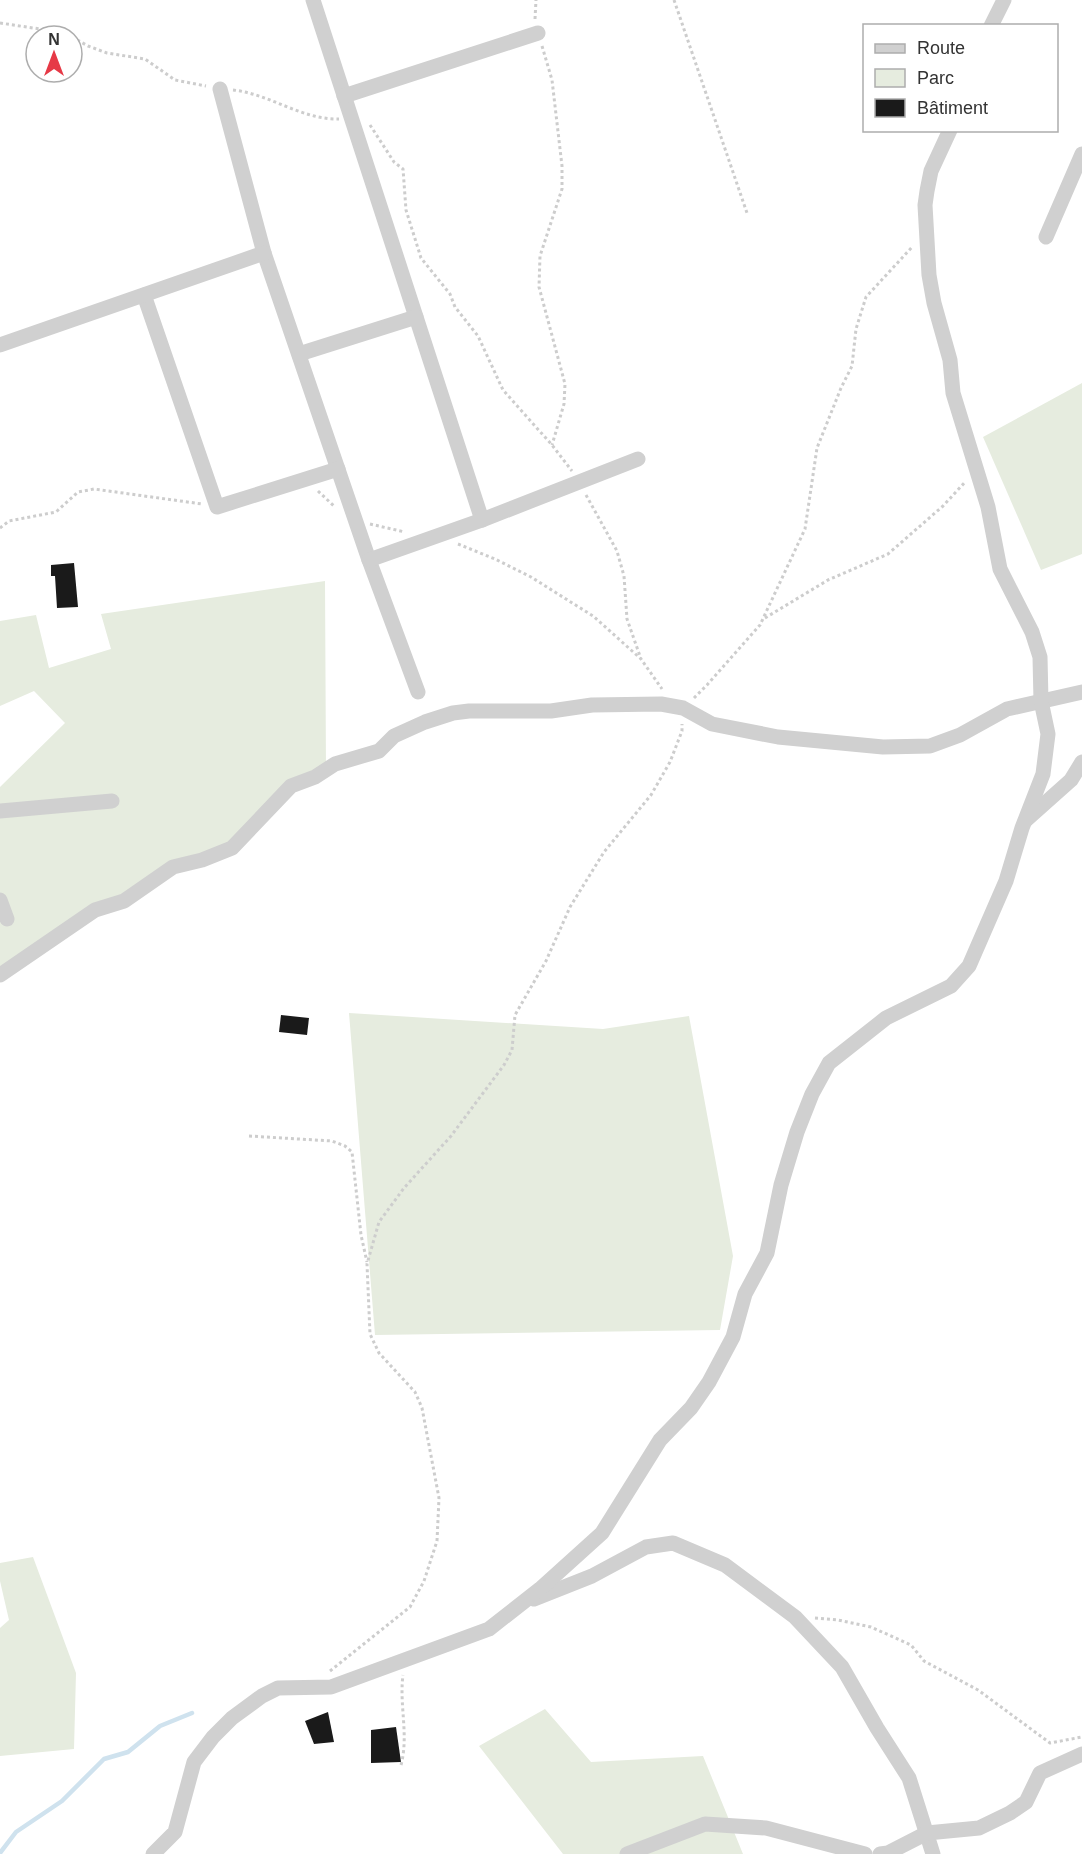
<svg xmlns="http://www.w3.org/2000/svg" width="1082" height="1854" font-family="Arial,sans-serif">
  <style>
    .green { fill: #e6ecdf }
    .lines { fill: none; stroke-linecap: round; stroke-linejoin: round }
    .stream { stroke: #cfe2ee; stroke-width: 4.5 }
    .building { fill: #1a1a1a }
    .path { stroke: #cdcdcd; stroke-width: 3; stroke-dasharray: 3 3; stroke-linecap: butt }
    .minor { stroke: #d0d0d0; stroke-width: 15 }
  </style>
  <rect width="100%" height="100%" fill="#fff"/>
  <g class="green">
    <path d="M1082 383V554L1041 570 983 437Z"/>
    <path d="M325 581 326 770 291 786 232 848 173 867 0 975V787L65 723 34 691 0 706V621L36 615 49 668 111 649 101 614Z"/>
    <path d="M349 1013 603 1029 689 1016 733 1256 720 1330 375 1335Z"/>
    <path d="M33 1557 76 1673 74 1749 0 1756V1628L9 1620 0 1581V1563Z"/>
    <path d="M545 1709 591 1762 703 1756 743 1854H563L479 1746Z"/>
  </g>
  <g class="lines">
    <path class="stream" d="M0 1853 16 1832 62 1801 104 1759 128 1752 160 1726 192 1713"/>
  </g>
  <g class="building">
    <path d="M74 563 78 607 57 608 55 576H51V565Z"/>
    <path d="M281 1015 309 1018 307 1035 279 1032Z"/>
    <path d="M328 1712 334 1742 314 1744 305 1721Z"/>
    <path d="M396 1727 401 1762 371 1763V1730Z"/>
  </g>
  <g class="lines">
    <g class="path">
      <path d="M674 0 747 213"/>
      <path d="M535 19 536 0"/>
      <path d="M0 23 40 29 71 36"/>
      <path d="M72 37 88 46 107 53 145 59 175 80 206 86"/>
      <path d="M542 46 552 80 562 166V189L540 256 539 287 565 384 564 404 552 445"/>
      <path d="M233 90C270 94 302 120 339 119"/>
      <path d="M370 125 394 162 403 169 406 210 421 258 450 294 455 307 478 336 503 390 552 445 572 471"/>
      <path d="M318 491 335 507"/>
      <path d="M586 495 617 551 624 576 627 619 641 659"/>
      <path d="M370 524 405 532"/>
      <path d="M0 528 9 521 56 512 78 492 94 489 202 504"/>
      <path d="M458 544 495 559 531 577 593 616 641 659 662 689"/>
      <path d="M765 618 828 580 888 554 943 506 966 481"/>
      <path d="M694 698 707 685 760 625 805 529 817 448 841 388 852 366 856 329 866 297 913 246"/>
      <path d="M249 1136 332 1141 345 1146 352 1152 361 1235 367 1262"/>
      <path d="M815 1618 838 1620 871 1627 911 1645 924 1661 978 1690 1050 1743 1082 1737"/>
      <path d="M330 1671 410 1607 424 1581 437 1541 439 1498 422 1408 415 1392 379 1353 370 1334 367 1264 379 1222 404 1188 451 1136 504 1065 512 1050 515 1015 546 961 570 907 604 852 651 795 670 762 682 731V724"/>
      <path d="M401 1765C409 1735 399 1705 403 1675"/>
    </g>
    <g class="minor">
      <path d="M313 0 482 520"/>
      <path d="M991 26 1004 0"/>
      <path d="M220 89 264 253 369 560 418 692"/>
      <path d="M344 96 538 33"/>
      <path d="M1046 237 1082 154"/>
      <path d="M144 295 217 507 338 469"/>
      <path d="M0 345 264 253"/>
      <path d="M299 354 416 317"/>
      <path d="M369 560 482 520 638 459"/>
      <path d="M0 811 112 801"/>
      <path d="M1025 821 1071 780 1082 762"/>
      <path d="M0 900 7 919"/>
      <path d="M0 975 95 910 124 901 173 867 202 860 232 848 291 786 315 777 335 764 379 751 394 736 425 722 453 713 469 711H551L592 705 661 704 683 708 712 724 778 737 883 747 930 746 960 735 1007 709 1082 692"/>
      <path d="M534 1599 592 1576 646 1547 673 1543 725 1565 795 1617 842 1667 877 1728 909 1778 933 1854"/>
      <path d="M153 1854 175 1832 194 1762 213 1737 232 1718 262 1696 278 1688 331 1687 489 1629 540 1589 602 1533 660 1440 691 1408 709 1382 733 1337 745 1294 767 1253 781 1185 797 1132 812 1094 829 1063 886 1018 951 986 969 966 1006 881 1022 828 1043 774 1048 734 1041 701 1040 657 1032 632 1000 569 988 507 953 393 950 360 934 303 929 275 925 205 927 191 931 171 950 130"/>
      <path d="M627 1854 705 1824 766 1828 865 1854"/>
      <path d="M880 1854 888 1853 927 1833 979 1828 1010 1813 1026 1802 1040 1773 1082 1754"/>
    </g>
  </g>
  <rect x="863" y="24" width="195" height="108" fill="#ffffff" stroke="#adadad" stroke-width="1.5"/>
  <rect x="875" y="44" width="30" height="9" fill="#d0d0d0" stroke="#adadad" stroke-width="1.5"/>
  <text x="917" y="54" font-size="18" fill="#333333">Route</text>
  <rect x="875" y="69" width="30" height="18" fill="#e6ecdf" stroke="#adadad" stroke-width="1.5"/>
  <text x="917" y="84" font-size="18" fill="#333333">Parc</text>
  <rect x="875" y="99" width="30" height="18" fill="#1a1a1a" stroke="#adadad" stroke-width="1.5"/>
  <text x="917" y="114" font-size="18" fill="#333333">Bâtiment</text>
  <g transform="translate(54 54)"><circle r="28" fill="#ffffff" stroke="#adadad" stroke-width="1.5"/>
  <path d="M0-4.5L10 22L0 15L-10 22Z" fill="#e63946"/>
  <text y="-9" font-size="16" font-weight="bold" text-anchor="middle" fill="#333333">N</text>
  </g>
</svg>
